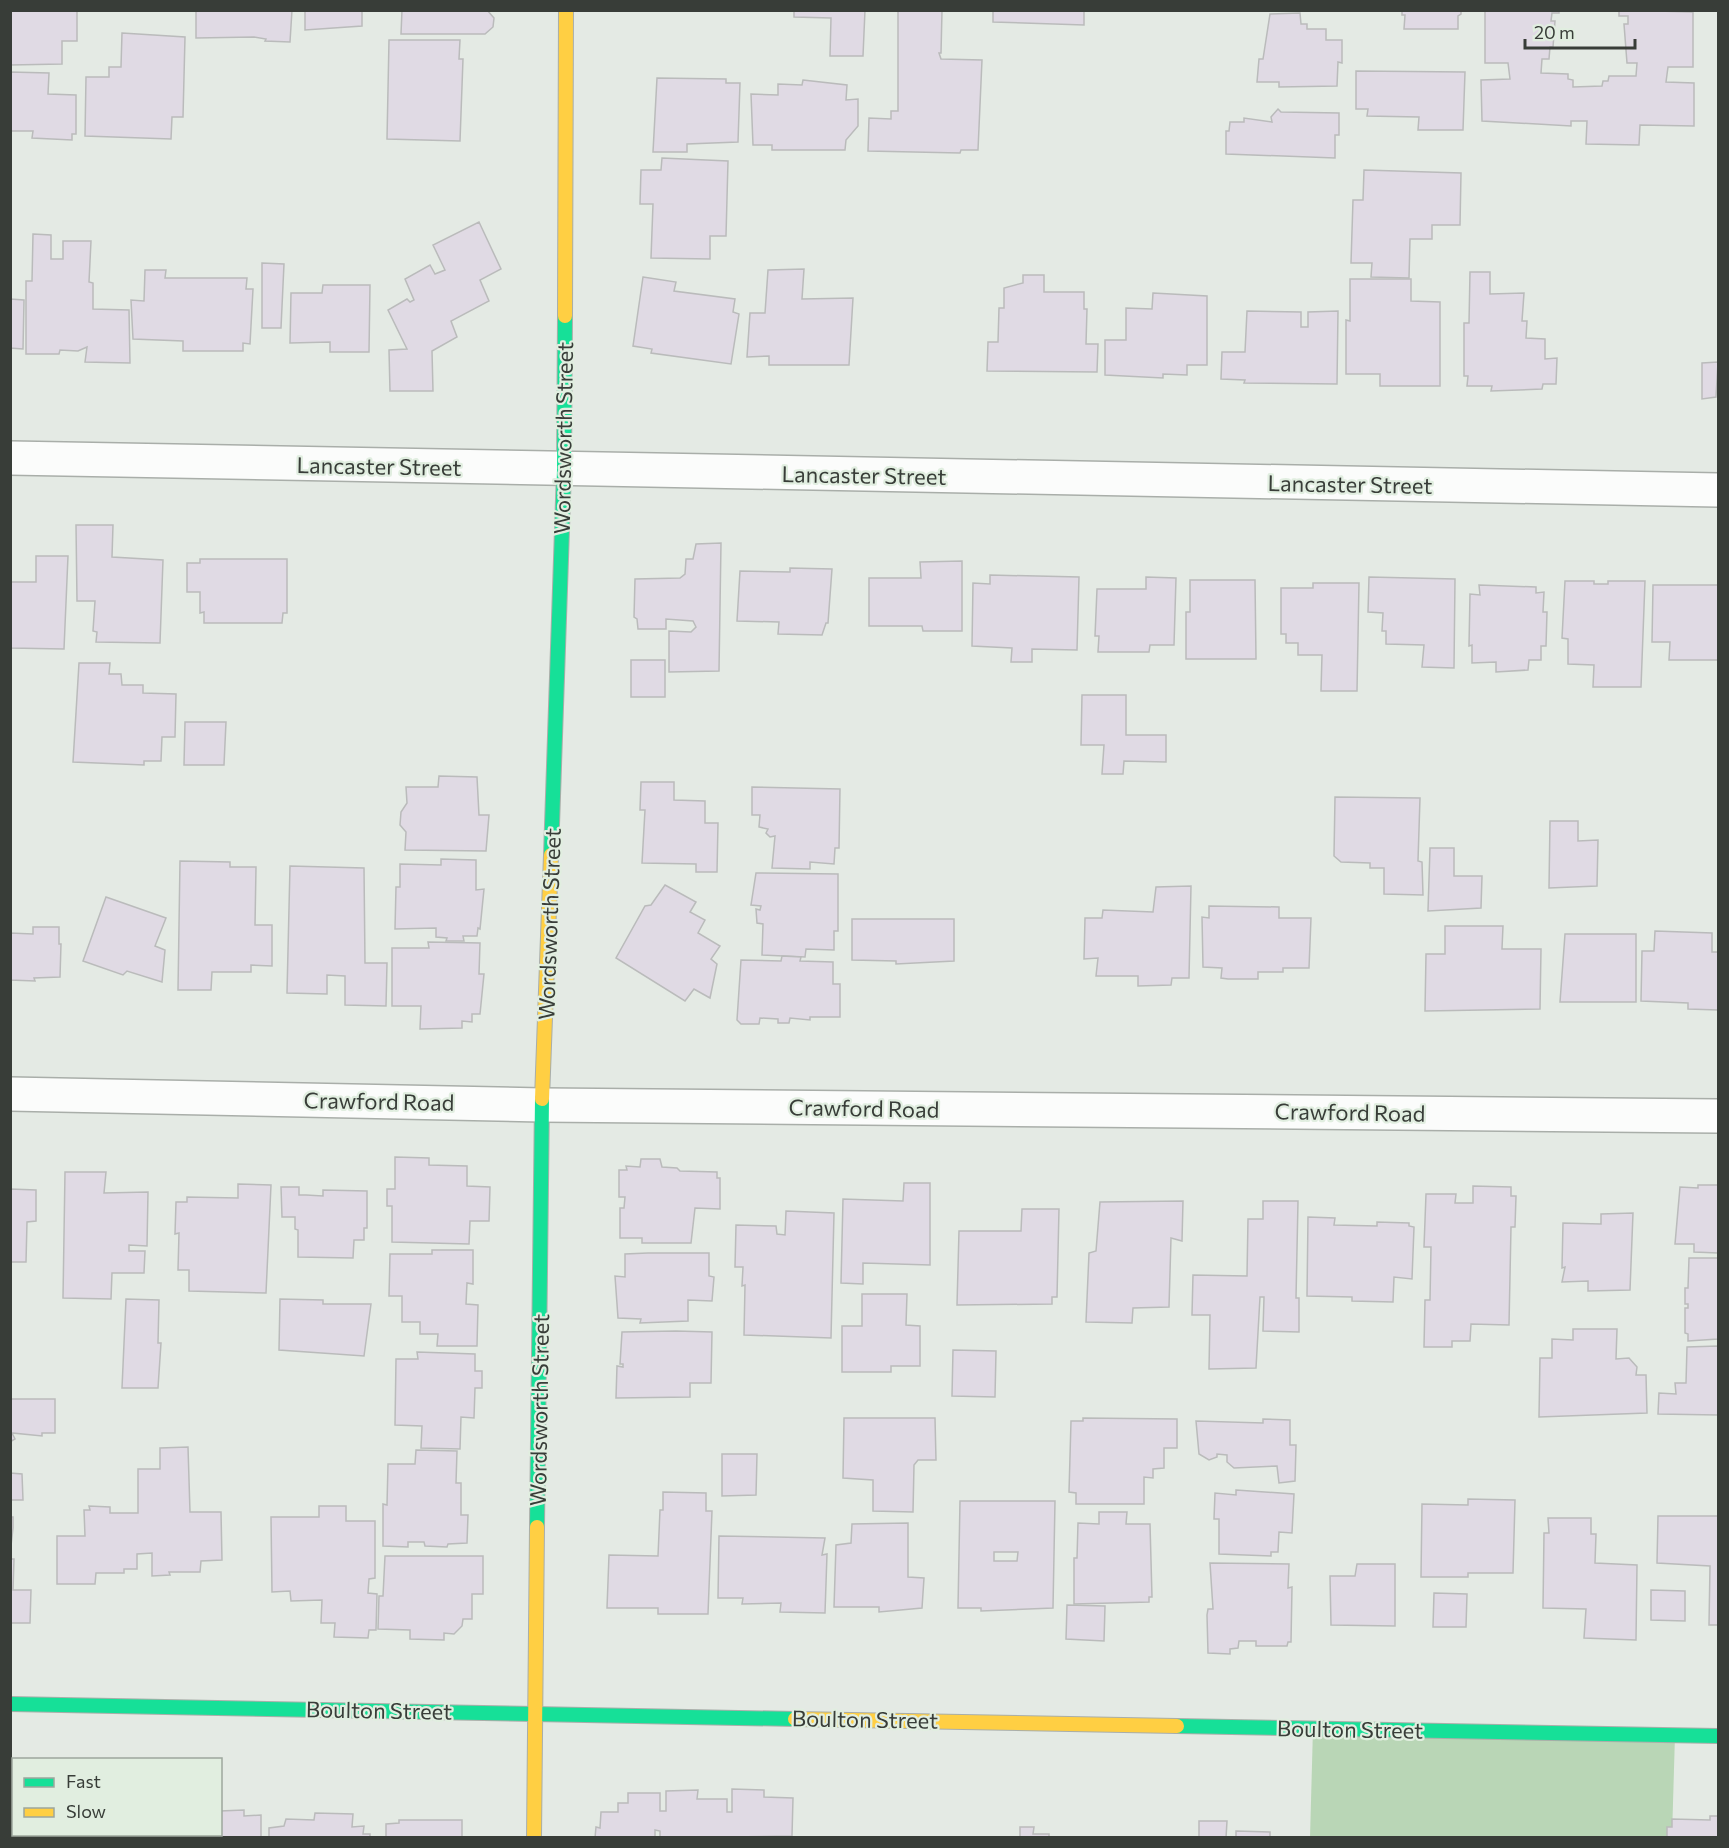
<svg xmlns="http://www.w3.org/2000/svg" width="1729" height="1848" font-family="Commissioner,sans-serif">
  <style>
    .green { fill: #b9d6b6 }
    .building { fill: #e0dae4; stroke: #babbbb; stroke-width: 1.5; fill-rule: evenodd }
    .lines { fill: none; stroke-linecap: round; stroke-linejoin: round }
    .street-casing { stroke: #a9aea9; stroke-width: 36 }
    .fast-casing { stroke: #a9aea9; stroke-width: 16 }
    .slow-casing { stroke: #a9aea9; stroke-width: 16 }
    .street { stroke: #fbfcfb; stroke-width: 33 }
    .fast { stroke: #16e098; stroke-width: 14 }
    .slow { stroke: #ffcf43; stroke-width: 14 }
    .labels { text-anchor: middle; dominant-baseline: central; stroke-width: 4.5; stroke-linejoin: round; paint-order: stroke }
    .street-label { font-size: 22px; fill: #383d38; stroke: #e1eee0 }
  </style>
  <rect width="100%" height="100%" fill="#e4eae4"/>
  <path class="green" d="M1313 1728 1675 1735 1672 1837 1310 1838Z"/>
  <g class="building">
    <path d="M10 10H77V41H62V64L10 65Z"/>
    <path d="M196 10H292L290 42 265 41 266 39 254 37 196 38Z"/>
    <path d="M305 10H362V26L305 30Z"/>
    <path d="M402 10H487L494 18 493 27 485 34H401Z"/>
    <path d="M794 10H865L863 56H830L831 18 794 17Z"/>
    <path d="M898 10H984L942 11 941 53H939L941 59 982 60 978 150H961L960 153 868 151 869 118 891 119V111H898Z"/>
    <path d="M993 10H1084V25L993 22Z"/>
    <path d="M1402 10H1461V14L1458 16V29H1404L1405 15H1402Z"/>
    <path d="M1485 10H1559V13H1552L1551 21H1555L1553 47H1550L1549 59H1542L1541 73 1568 74V79L1573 80V87L1602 86 1603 81H1608L1609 76H1636L1637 63H1627L1624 24H1628V16H1619V10L1693 12V67H1668L1666 82 1694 83V126L1640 125 1639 145 1586 144 1587 121H1571V126L1482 121 1481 80 1510 79 1508 63H1485Z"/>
    <path d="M1300 13 1301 24H1307V29H1326V40H1342V63L1338 62 1337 86 1279 87V82H1257L1259 59H1263L1270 14Z"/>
    <path d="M122 33 185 37 183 117H172L171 139 85 136 86 77H109V67H121Z"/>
    <path d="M389 40H460L459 59H463L460 141 387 139Z"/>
    <path d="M1356 71 1465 72 1463 130H1418L1419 117 1367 116 1368 109H1356Z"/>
    <path d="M10 72 49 73 48 94 76 95V134H72V140L32 138 33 131H10Z"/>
    <path d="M657 78 726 79V83H740L738 142 687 144V152H653Z"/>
    <path d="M803 80 847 85 846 100 858 99V126L846 140 845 150H772V145H753L751 94 778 95V84L802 85Z"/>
    <path d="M1278 109 1281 112 1339 113V135H1335V158L1226 154V131H1229L1230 122H1244V118L1272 122 1271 117Z"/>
    <path d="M662 158 728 161 726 236H710V259L651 258 653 204H640L641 170H661Z"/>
    <path d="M1364 170 1461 173 1460 225H1432V239H1410L1409 278 1371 277 1372 263H1351L1353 200H1363Z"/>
    <path d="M479 222 501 269 480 280 489 301 451 321 457 337 432 351 433 391H390L389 350 407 349 388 310 407 299 410 302 414 300 405 279 430 265 435 274 445 270 433 245Z"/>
    <path d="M33 234 51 235V259H63V241H91L89 282 93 283V309L129 310 130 363 85 362 87 347 78 351 60 350 59 354H26V281H32Z"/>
    <path d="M262 263 284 264 281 328H262Z"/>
    <path d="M804 269 802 299 853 298 849 365H769V356L747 357 750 313H765L768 270Z"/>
    <path d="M145 270H166L165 278H247L246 289H253L250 344 243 343V351H183V341L133 339 131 300 144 301Z"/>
    <path d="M1470 272H1490V294L1524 293 1522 321H1527L1526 338 1545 339V359L1557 358 1556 384H1543L1542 389 1491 391 1492 386H1467L1468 376H1464V323H1469Z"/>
    <path d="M1023 275H1044V292H1084V309H1087L1086 344H1098L1097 372 987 371 988 342H998L999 308H1004V288L1023 283Z"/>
    <path d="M643 277 676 282 674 291 735 299 733 312 739 314 731 364 651 353 652 349 633 346Z"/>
    <path d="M1350 279H1411V301L1440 302V386H1380V374H1346V320L1350 321Z"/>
    <path d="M323 285H370L369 352H330V342L290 343 291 293H322Z"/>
    <path d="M1153 293 1207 296V365H1187V375L1163 374V378L1105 375V340H1126V308L1152 309Z"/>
    <path d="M10 299 24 300 23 349 10 348Z"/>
    <path d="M1247 311 1301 312V327H1308V312L1338 311 1337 384 1244 383 1245 380 1221 379 1222 352H1245Z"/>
    <path d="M1718 362 1716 397 1702 399V363Z"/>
    <path d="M76 525H113L112 557 163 560 160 643 96 642 97 632 93 631 95 601H77Z"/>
    <path d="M721 543 719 671 669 672V631L691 632 696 627 693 621 666 619V629H638L637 619 634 617 635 579 680 578 685 574 686 559H693L696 544Z"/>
    <path d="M36 556H68L64 649 10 648V582H36Z"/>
    <path d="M200 559H287V613H283L282 623H204V612L200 613V592H187V563H200Z"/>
    <path d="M962 561V631H923L922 626H869V578H921L920 562Z"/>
    <path d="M790 568 832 569 828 623H826L822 635 778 634 779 622 737 621 740 571 790 572Z"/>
    <path d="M990 575 1079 577 1077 650 1032 649V662H1011L1012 648 972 646 973 583 990 584Z"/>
    <path d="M1146 577 1176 578 1174 645H1150L1149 652H1098L1099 636H1095L1097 589H1146Z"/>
    <path d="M1369 577 1455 579 1454 668 1422 667 1424 645 1386 644V631H1382L1383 613 1368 612Z"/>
    <path d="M1190 580H1255L1256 659H1186V612H1190Z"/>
    <path d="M1565 581H1594V584H1608V581H1645L1641 687H1593L1594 665 1568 664V639L1562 638Z"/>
    <path d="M1313 583H1359L1357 691H1321L1322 655H1298V643H1286V634H1281V588H1313Z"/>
    <path d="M1479 585 1536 587V593L1544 592 1543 612H1547L1546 646H1541V660H1529L1528 670 1496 672V662L1472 663V645L1469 646 1470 594 1480 595Z"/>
    <path d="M1653 585H1718V660H1669L1670 642H1652Z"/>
    <rect x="631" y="660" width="34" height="37"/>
    <path d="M79 663H110L109 674H121L122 685H143V693L176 694 175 737H162L161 761H144V765L73 762Z"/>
    <path d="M1082 695H1126V735H1166V762L1124 761 1123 774H1102L1104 745H1081Z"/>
    <path d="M185 722H226L224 765H184Z"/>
    <path d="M439 776 477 777 479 815H489L486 851 405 850 406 832 400 825 401 812 407 803 406 787H438Z"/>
    <path d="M641 782H674V800L705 801V823H718L717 872H696V864L642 863 645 810H640Z"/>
    <path d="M752 787 840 789 839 848H835L834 864 810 862V869L772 868 775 836 770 837 766 833 768 829 759 827 760 815H752Z"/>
    <path d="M1335 797 1420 798 1418 861 1422 862 1423 895 1384 894V868H1370V863L1341 862 1334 856Z"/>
    <path d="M1550 821H1578V841L1598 840 1597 886 1549 888Z"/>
    <path d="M1430 848H1454V876H1482L1481 908 1428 911Z"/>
    <path d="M441 859 476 860V890L484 889 480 929 478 928 477 936H463L464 941H446L447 938 436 937V928L395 929 396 887H400V864L441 865Z"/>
    <path d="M180 861 230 862V867H256L255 925H272V966L251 965V972H212L211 990H178Z"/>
    <path d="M290 866 364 868 365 963H387L386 1006 345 1005V976L327 975V994L287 993Z"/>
    <path d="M756 873 838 874V931H834V950L806 949 805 957 762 955 763 924 757 923 756 909 760 910 761 906 751 905Z"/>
    <path d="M665 885 696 902 690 912 705 920 698 933 720 946 711 959 717 964 710 998 694 989 685 1001 616 958 645 906 651 905Z"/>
    <path d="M1191 886 1189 978H1172L1171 985 1138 986V976H1096L1098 958 1084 959 1085 918H1102L1103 910 1153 912 1156 887Z"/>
    <path d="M106 897 166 918 155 946 165 950 162 982 127 971 123 975 83 961Z"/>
    <path d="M1209 906 1279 907V918H1311L1309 968H1283V972H1258V979H1228L1221 978 1222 968 1203 967 1202 917 1209 918Z"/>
    <path d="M852 919H954V961L896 964V961L852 960Z"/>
    <path d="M1445 926H1503L1502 949H1541L1540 1009 1425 1011 1426 954H1445Z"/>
    <path d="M33 927H59V944H61L60 977 34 978 35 981 10 980V933L33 934Z"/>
    <path d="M1655 931 1712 933V952H1718V1010L1688 1009V1003L1641 1001 1642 951H1654Z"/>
    <path d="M1565 934H1636V1002H1560Z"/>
    <path d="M428 942 480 943 479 974H484L480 1014H472V1022L462 1021V1028L420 1029 421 1006H392V948H429Z"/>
    <path d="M782 956 801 957 800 961 833 962V984H840V1017H810V1020L790 1018 789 1023H778V1019L760 1018 759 1024H741L737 1020 741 960 781 961Z"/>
    <path d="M395 1157 429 1158V1165L467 1166V1186L490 1187 489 1221H470L469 1244 392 1242V1206H387V1189H395Z"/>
    <path d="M641 1159H660L662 1167 677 1168 680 1171 717 1172V1178H720V1209L695 1208 691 1243H642V1238H620V1208H624L625 1197H619V1170H627L626 1166 640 1167Z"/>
    <path d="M65 1172H106L104 1193 148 1192 147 1246 129 1245V1251H145L144 1273H112L111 1299 63 1298Z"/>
    <path d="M904 1183H930V1265L863 1263V1284L841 1283 843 1199 903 1201Z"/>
    <path d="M238 1184 271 1185 266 1293 189 1291V1270H178L179 1233 175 1234 176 1202H187V1197L238 1198Z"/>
    <path d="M1698 1185H1718V1253L1694 1252V1244H1675L1680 1187 1698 1188Z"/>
    <path d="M1473 1186 1511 1187V1196H1516L1515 1227H1511L1509 1325 1471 1324 1470 1341H1452V1347H1424L1425 1300H1430L1431 1247H1424L1426 1194H1456L1455 1203H1473Z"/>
    <path d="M281 1187H299V1195H306L323 1196V1190L367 1191V1228H364V1240H354L353 1258 298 1257V1230L295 1229V1217H282Z"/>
    <path d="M10 1189 36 1190V1221L27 1222 26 1262H10Z"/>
    <path d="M1183 1201 1182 1241 1171 1238 1169 1307 1133 1308 1132 1323 1086 1322 1089 1253 1096 1251 1100 1202Z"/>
    <path d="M1263 1201H1298L1296 1298H1299V1332L1263 1331 1264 1297H1260L1256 1368 1209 1369 1210 1315H1192L1193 1275 1247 1276 1248 1219H1263Z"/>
    <path d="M1022 1209H1059L1057 1297H1052V1304L957 1305 959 1231H1021Z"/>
    <path d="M786 1211 834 1213 831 1338 744 1335 745 1285 742 1286 743 1267H735L736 1225 776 1226 777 1234 785 1235Z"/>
    <path d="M1633 1213 1630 1290 1588 1291V1281L1562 1282 1565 1267 1562 1268 1563 1223 1601 1224V1214Z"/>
    <path d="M1308 1217 1335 1218 1334 1225 1377 1226V1222L1409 1223V1226L1414 1227 1412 1279 1394 1277 1393 1302 1352 1301V1297L1307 1296Z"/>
    <path d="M432 1250H473V1284L467 1283 466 1304 478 1305 477 1346H437L438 1334H420V1322H402V1296H389L390 1254H432Z"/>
    <path d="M648 1253H709V1276L714 1277 712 1301 688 1300V1321L640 1323 641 1319 618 1318 615 1276 625 1277V1254Z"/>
    <path d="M1689 1258H1718V1339L1688 1341V1334L1685 1333V1308H1688V1304H1685V1288H1688Z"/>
    <path d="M862 1294H907L906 1325 920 1326V1366H891V1372H842V1326H862Z"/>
    <path d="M126 1299 159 1300 158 1343H161L158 1388H122Z"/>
    <path d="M280 1299 323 1300V1304H371L364 1356 279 1350Z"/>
    <path d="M1573 1329H1617L1616 1359 1629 1358 1637 1367 1636 1375H1646L1647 1413 1539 1417 1540 1358H1552V1339L1573 1340Z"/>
    <path d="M676 1331 712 1332 711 1383H690V1397L616 1398 617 1366 623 1367V1364H620L622 1332Z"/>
    <path d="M1718 1346V1415L1658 1414 1659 1393 1676 1394 1675 1383H1686L1687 1347Z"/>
    <path d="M953 1350 996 1351 995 1397 952 1396Z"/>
    <path d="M417 1352 475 1354V1371H482V1388H475L474 1418 461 1417 460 1449 421 1448 422 1426 395 1425 396 1359H418Z"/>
    <path d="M10 1399H55V1433H42V1436L12 1433 15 1439 10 1442Z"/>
    <path d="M844 1418H935L936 1460H918L914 1465 913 1512 873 1511V1480L843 1478Z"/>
    <path d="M1083 1418 1177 1419V1448H1164V1468L1153 1469V1478L1144 1477V1504H1076V1493L1069 1492 1071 1421H1083Z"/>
    <path d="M1263 1419 1290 1420V1445H1296L1295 1481 1279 1483 1277 1466 1234 1468 1227 1462V1455L1217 1454V1457L1209 1460 1199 1454 1196 1421 1263 1423Z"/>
    <path d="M188 1447 190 1512H221L222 1560 201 1561 200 1572H169L170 1575 152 1576V1553L137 1554V1569H124V1573H96L95 1584H57V1536H85L84 1510H90L89 1506 110 1507V1513H138V1469H160V1448Z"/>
    <path d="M416 1450 457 1451 456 1483H461V1515H468L467 1543 448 1544 447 1547 425 1546 424 1542H408V1547L383 1546V1504L387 1505 388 1464H415Z"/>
    <path d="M722 1454H757L756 1495 722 1496Z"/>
    <path d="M10 1473 22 1474 23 1500H10Z"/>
    <path d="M1236 1490 1294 1494 1292 1533 1279 1532 1278 1552H1271V1556L1219 1554V1519H1214L1215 1493 1236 1495Z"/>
    <path d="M663 1492 706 1493V1511H712L708 1614H658V1608H607L609 1555 658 1556 660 1510H663Z"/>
    <path d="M1468 1499 1515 1500 1513 1573H1468V1577H1421L1422 1504 1468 1505Z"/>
    <path d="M960 1501H1055L1053 1608 981 1611V1608H958ZM994 1552H1018L1017 1561H994Z"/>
    <path d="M319 1506H346V1521H375V1578L369 1579 368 1593 377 1594 376 1630H369L368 1638 334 1637 335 1623H321L322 1600 291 1601 290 1591 272 1592 271 1517H319Z"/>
    <path d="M1099 1512H1127L1126 1524H1150L1152 1597H1149V1602L1074 1604V1558H1077L1078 1523 1099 1524Z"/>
    <path d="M1658 1516H1718V1625H1709L1710 1566 1657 1563Z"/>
    <path d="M10 1517H13V1528L11 1546Z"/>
    <path d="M1548 1518H1591V1534H1596L1595 1563 1637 1565 1636 1640 1584 1638 1586 1609 1543 1608 1544 1533H1549Z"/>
    <path d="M908 1523V1577L924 1578 922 1608 879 1612V1607H834L836 1545 851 1543 852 1524Z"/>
    <path d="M719 1536 825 1538 822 1555 827 1554 825 1613 780 1612 781 1603 742 1604 743 1598H718Z"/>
    <path d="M385 1556H483V1594H472V1619H463L462 1626 454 1634 444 1633V1640L410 1639V1630L378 1629 379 1596H383Z"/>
    <path d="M10 1559H14L13 1590H31L30 1623H10Z"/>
    <path d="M1210 1563 1289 1564 1288 1588 1292 1587 1291 1642H1288L1287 1646H1256V1641H1239L1238 1648 1230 1649V1654L1208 1653 1207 1615 1208 1609H1213Z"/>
    <path d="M1357 1564H1395V1626L1331 1625 1330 1576H1355Z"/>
    <path d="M1651 1590 1685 1591V1621L1651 1620Z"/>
    <path d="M1434 1593 1467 1594 1466 1627H1433Z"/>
    <path d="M1067 1605 1105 1606 1104 1641 1066 1639Z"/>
    <path d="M10 1781H14V1834H40V1838H10Z"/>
    <path d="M732 1789 764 1790V1797L793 1798 792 1836 660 1838V1831L655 1830V1838H595L596 1827 600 1828 601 1812H618V1803H628V1793H660V1811H666V1791L698 1790 697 1799H727V1812H732Z"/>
    <path d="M244 1810V1816L261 1815V1838H173V1834H220V1811Z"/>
    <path d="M315 1813 353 1814 352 1827 364 1826 363 1834H370V1838H269V1828L284 1826 286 1819 314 1820Z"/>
    <path d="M1710 1816H1718V1838H1667V1827H1672V1819L1710 1820Z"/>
    <path d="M399 1820H462V1838H386V1824L399 1823Z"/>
    <path d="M1199 1821H1227L1226 1838H1199Z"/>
    <path d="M1020 1827H1034L1033 1834H1049V1838H896L1020 1837Z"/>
    <path d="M1236 1831 1270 1832V1838H1236Z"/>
  </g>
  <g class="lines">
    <g class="street-casing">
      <g id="street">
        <path d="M10 458 1718 490"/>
        <path d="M10 1094 542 1105 1718 1116"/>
      </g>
    </g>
    <g class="fast-casing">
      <g id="fast">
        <path d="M551 855 564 470 565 316"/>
        <path d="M537 1527 542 1099"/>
        <path d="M10 1704 795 1719"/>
        <path d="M1177 1726 1718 1736"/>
      </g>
    </g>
    <g class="slow-casing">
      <g id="slow">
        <path d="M565 316 566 10"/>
        <path d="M542 1099 551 855"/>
        <path d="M795 1719 1177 1726"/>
        <path d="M534 1838 537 1527"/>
      </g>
    </g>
    <use href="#street" class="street"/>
    <use href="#fast" class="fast"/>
    <use href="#slow" class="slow"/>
  </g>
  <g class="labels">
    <g class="street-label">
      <text transform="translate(563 438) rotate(-89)">Wordsworth Street</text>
      <text transform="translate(379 466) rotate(1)">Lancaster Street</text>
      <text transform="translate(864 475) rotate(1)">Lancaster Street</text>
      <text transform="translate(1350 484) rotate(1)">Lancaster Street</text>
      <text transform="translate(549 924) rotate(-88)">Wordsworth Street</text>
      <text transform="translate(379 1101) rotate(1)">Crawford Road</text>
      <text transform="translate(864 1108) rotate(1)">Crawford Road</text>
      <text transform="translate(1350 1112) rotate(1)">Crawford Road</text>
      <text transform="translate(539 1410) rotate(-89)">Wordsworth Street</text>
      <text transform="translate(379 1710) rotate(1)">Boulton Street</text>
      <text transform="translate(865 1719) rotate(1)">Boulton Street</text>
      <text transform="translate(1350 1729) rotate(1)">Boulton Street</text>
    </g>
  </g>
  <rect width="1729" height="1848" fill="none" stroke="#383d38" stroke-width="24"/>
  <rect x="12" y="1758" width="210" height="78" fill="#e1eee0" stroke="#9da79d" stroke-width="1.5"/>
  <rect x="24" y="1778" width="30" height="9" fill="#16e098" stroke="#9da79d" stroke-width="1.5"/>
  <text x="66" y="1788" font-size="18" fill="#383d38">Fast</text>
  <rect x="24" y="1808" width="30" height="9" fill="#ffcf43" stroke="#9da79d" stroke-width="1.5"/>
  <text x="66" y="1818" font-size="18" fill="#383d38">Slow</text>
  <path d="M1525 39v9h110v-9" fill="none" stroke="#383d38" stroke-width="3"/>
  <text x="1534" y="39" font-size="18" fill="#383d38" stroke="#e1eee0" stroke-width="4.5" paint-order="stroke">20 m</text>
</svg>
